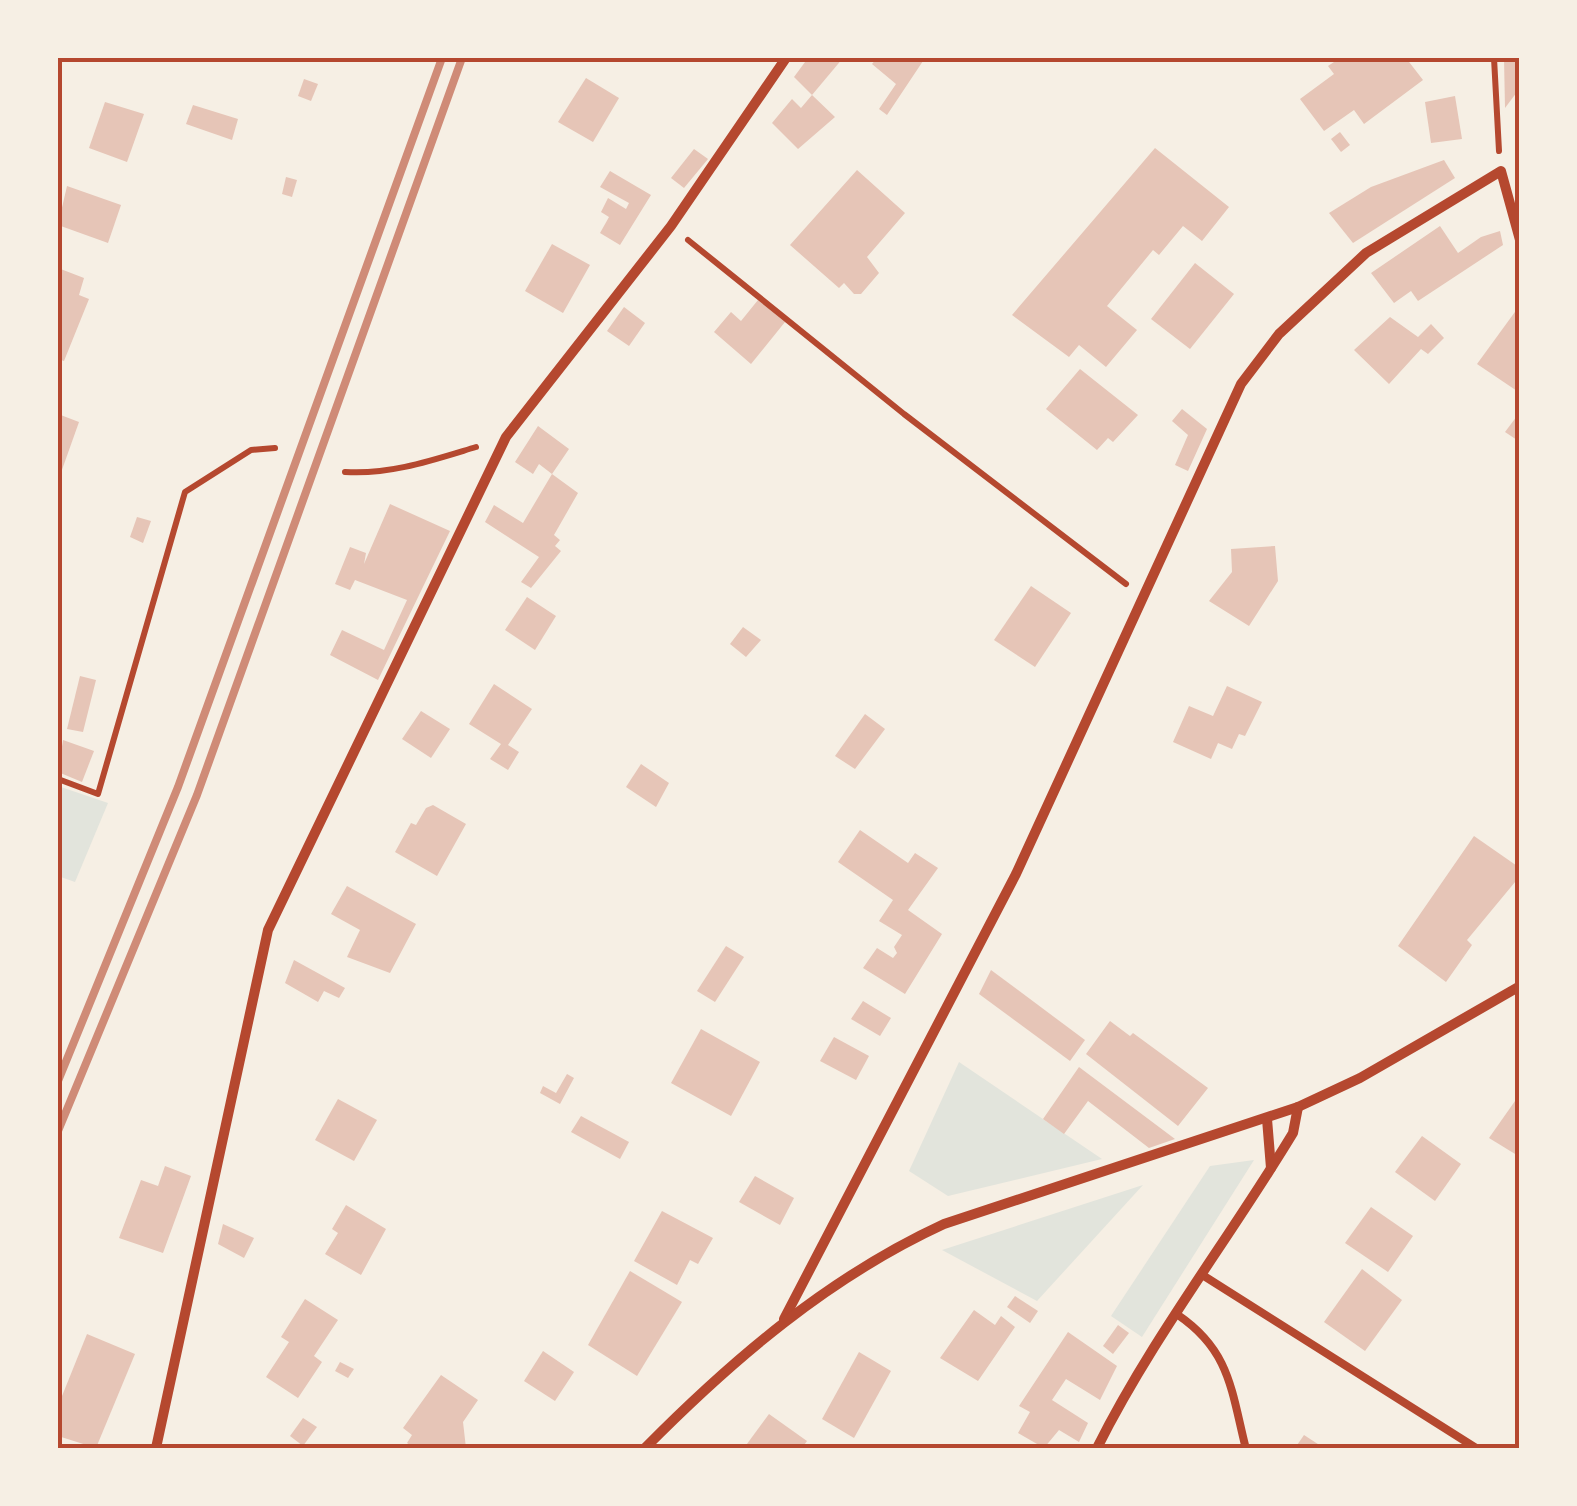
<svg xmlns="http://www.w3.org/2000/svg" width="1577" height="1506" font-family="'Fira Sans',sans-serif">
  <style>
    .green { fill: #e2e4dc }
    .building { fill: #e6c5b7 }
    .lines { fill: none; stroke-linecap: round; stroke-linejoin: round }
    .path { stroke: #b5482f; stroke-width: 6 }
    .service { stroke: #b5482f; stroke-width: 8 }
    .minor { stroke: #b5482f; stroke-width: 10 }
    .rail { stroke: #cf8b77; stroke-width: 8 }
    .neatline { fill: none; stroke: #b5482f; stroke-width: 4 }
  </style>
  <rect width="100%" height="100%" fill="#f6efe4"/>
  <g class="green">
    <path d="M58 786 108 803 75 882 58 876Z"/>
    <path d="M959 1062 1102 1159 948 1196 909 1171Z"/>
    <path d="M1254 1160 1142 1337 1111 1316 1210 1166Z"/>
    <path d="M1143 1185 1037 1301 942 1250Z"/>
  </g>
  <g class="building">
    <path d="M808 58H843L812 95 794 77Z"/>
    <path d="M877 58H925L887 115 879 109 896 84 872 64Z"/>
    <path d="M1340 58H1406L1423 80 1364 124 1354 110 1324 131 1300 99 1334 74 1328 66Z"/>
    <path d="M1504 58H1520V88L1505 108Z"/>
    <path d="M586 78 619 98 593 142 558 122Z"/>
    <path d="M304 79 318 84 311 101 298 96Z"/>
    <path d="M812 95 835 117 798 149 772 123 792 99 801 108Z"/>
    <path d="M1455 96 1462 139 1431 143 1425 102Z"/>
    <path d="M105 102 144 114 127 162 89 148Z"/>
    <path d="M193 105 238 119 232 140 186 124Z"/>
    <path d="M1340 132 1350 145 1341 152 1331 139Z"/>
    <path d="M1155 148 1229 207 1202 241 1183 226 1159 255 1153 250 1107 306 1137 330 1106 367 1079 345 1069 357 1012 315Z"/>
    <path d="M694 149 708 159 684 188 671 178Z"/>
    <path d="M1444 160 1455 178 1353 243 1329 213 1371 187Z"/>
    <path d="M857 170 905 213 867 257 879 273 861 294H854L844 283 839 288 790 245Z"/>
    <path d="M610 171 651 195 620 245 600 233 609 217 601 212 608 198 626 209 629 203 600 187Z"/>
    <path d="M286 177 297 180 292 197 282 194Z"/>
    <path d="M67 186 121 205 108 243 58 225Z"/>
    <path d="M1440 226 1458 253 1481 237 1500 231 1503 245 1418 301 1411 291 1394 303 1371 273Z"/>
    <path d="M552 244 590 265 563 313 525 291Z"/>
    <path d="M1195 263 1234 294 1190 349 1151 319Z"/>
    <path d="M58 268 84 278 79 295 89 299 64 361 58 359Z"/>
    <path d="M758 300 785 322 751 364 714 332 731 312 741 321Z"/>
    <path d="M1520 305V393L1477 364Z"/>
    <path d="M624 307 645 323 629 346 607 331Z"/>
    <path d="M1390 317 1418 337 1431 324 1444 338 1428 354 1421 349 1389 384 1354 350Z"/>
    <path d="M1080 369 1138 415 1113 442 1108 438 1097 450 1046 409Z"/>
    <path d="M1182 409 1207 429 1188 471 1175 465 1188 435 1172 421Z"/>
    <path d="M1520 412V442L1505 432Z"/>
    <path d="M58 414 79 422 58 481Z"/>
    <path d="M538 426 569 449 552 474 539 464 533 474 515 462Z"/>
    <path d="M552 474 578 493 554 535 560 540 555 546 561 551 531 588 521 582 539 557 485 522 494 505 523 523Z"/>
    <path d="M390 504 450 531 378 680 330 655 342 630 384 650 407 600 355 580 350 590 335 584 350 547 366 553 364 564Z"/>
    <path d="M137 517 151 521 143 543 130 537Z"/>
    <path d="M1275 546 1278 581 1249 626 1209 601 1232 572 1231 549Z"/>
    <path d="M1031 586 1071 613 1035 667 994 640Z"/>
    <path d="M527 597 556 616 535 650 505 630Z"/>
    <path d="M743 627 761 640 746 657 730 644Z"/>
    <path d="M80 676 96 680 83 732 67 729Z"/>
    <path d="M494 684 532 709 508 745 519 752 508 770 490 759 501 744 469 724Z"/>
    <path d="M1227 686 1262 702 1245 736 1239 734 1232 749 1218 743 1211 759 1173 742 1189 706 1213 716Z"/>
    <path d="M421 711 450 729 431 758 402 739Z"/>
    <path d="M865 714 885 729 855 769 835 756Z"/>
    <path d="M63 740 94 751 82 782 58 772Z"/>
    <path d="M641 764 669 783 656 807 626 787Z"/>
    <path d="M433 805 466 824 437 876 395 852 411 823 416 825 426 808Z"/>
    <path d="M860 830 908 863 915 853 938 868 908 910 942 934 905 994 863 968 877 948 893 958 897 953 894 947 902 935 879 921 893 900 838 862Z"/>
    <path d="M1474 836 1520 868V876L1467 940 1472 945 1446 982 1398 946Z"/>
    <path d="M347 886 416 924 390 973 347 957 360 930 331 914Z"/>
    <path d="M726 946 744 957 715 1002 697 991Z"/>
    <path d="M294 960 345 988 339 998 324 991 318 1002 285 983Z"/>
    <path d="M991 970 1085 1040 1070 1061 979 994Z"/>
    <path d="M863 1001 891 1018 880 1036 851 1019Z"/>
    <path d="M1110 1021 1130 1036 1133 1033 1208 1088 1178 1126 1086 1054Z"/>
    <path d="M701 1029 760 1062 731 1116 671 1083Z"/>
    <path d="M834 1037 869 1056 856 1080 820 1061Z"/>
    <path d="M1079 1067 1175 1139 1149 1148 1088 1101 1064 1134 1043 1119Z"/>
    <path d="M567 1074 574 1078 560 1104 540 1093 543 1086 556 1093Z"/>
    <path d="M338 1099 377 1120 354 1161 315 1140Z"/>
    <path d="M1515 1101 1520 1104V1157L1489 1138Z"/>
    <path d="M581 1116 629 1142 620 1159 571 1132Z"/>
    <path d="M1422 1136 1461 1164 1435 1201 1395 1172Z"/>
    <path d="M165 1166 191 1176 163 1253 119 1238 141 1180 158 1186Z"/>
    <path d="M755 1176 794 1198 780 1225 739 1202Z"/>
    <path d="M346 1205 386 1229 361 1275 325 1254 338 1233 332 1229Z"/>
    <path d="M1371 1207 1413 1236 1388 1272 1345 1243Z"/>
    <path d="M662 1211 713 1238 698 1264 690 1260 677 1285 634 1261Z"/>
    <path d="M223 1224 254 1238 244 1258 218 1244Z"/>
    <path d="M1362 1269 1402 1300 1365 1351 1324 1322Z"/>
    <path d="M630 1271 682 1302 637 1376 588 1345Z"/>
    <path d="M1015 1296 1038 1311 1030 1323 1007 1307Z"/>
    <path d="M305 1299 338 1320 314 1356 322 1362 298 1398 266 1377 289 1342 281 1337Z"/>
    <path d="M974 1310 995 1325 1001 1316 1015 1327 978 1381 940 1358Z"/>
    <path d="M1118 1325 1129 1333 1113 1354 1103 1346Z"/>
    <path d="M1068 1332 1117 1366 1100 1400 1066 1379 1052 1400 1088 1423 1079 1442 1059 1430 1044 1448 1018 1433 1030 1412 1019 1406Z"/>
    <path d="M87 1334 135 1354 96 1448 58 1436V1406Z"/>
    <path d="M543 1351 574 1372 555 1401 524 1381Z"/>
    <path d="M859 1352 891 1371 854 1438 822 1419Z"/>
    <path d="M340 1362 354 1369 348 1378 335 1371Z"/>
    <path d="M441 1375 478 1400 463 1422 466 1448H414L407 1443 412 1435 403 1428Z"/>
    <path d="M769 1414 807 1441 802 1448H744Z"/>
    <path d="M303 1418 317 1427 303 1446 290 1436Z"/>
    <path d="M1304 1435 1324 1448H1295Z"/>
  </g>
  <g class="lines">
    <g class="path">
      <path d="M1494 58 1499 151"/>
      <path d="M688 240 904 414 1126 584"/>
      <path d="M345 472C390 475 433 460 476 447"/>
      <path d="M58 779 98 794 185 492 251 450 275 448"/>
    </g>
    <g class="service">
      <path d="M1204 1276 1476 1448"/>
      <path d="M1178 1315C1229 1350 1231 1388 1245 1445"/>
    </g>
    <g class="minor">
      <path d="M1267 1119 1271 1168"/>
      <path d="M784 1319 1016 874 1241 384 1279 334 1366 253 1501 171 1520 240"/>
      <path d="M156 1448 268 930 506 437 671 226 786 58"/>
      <path d="M645 1448C733 1359 829 1277 944 1224L1298 1107 1360 1078 1520 986"/>
      <path d="M1097 1448C1152 1338 1229 1239 1293 1133L1298 1107"/>
    </g>
    <g class="rail">
      <path d="M58 1081 178 787 442 58"/>
      <path d="M58 1131 197 795 462 58"/>
    </g>
  </g>
  <rect width="1577" height="1506" fill="none" stroke="#f6efe4" stroke-width="120"/>
  <rect x="60" y="60" width="1457" height="1386" class="neatline"/>
</svg>
